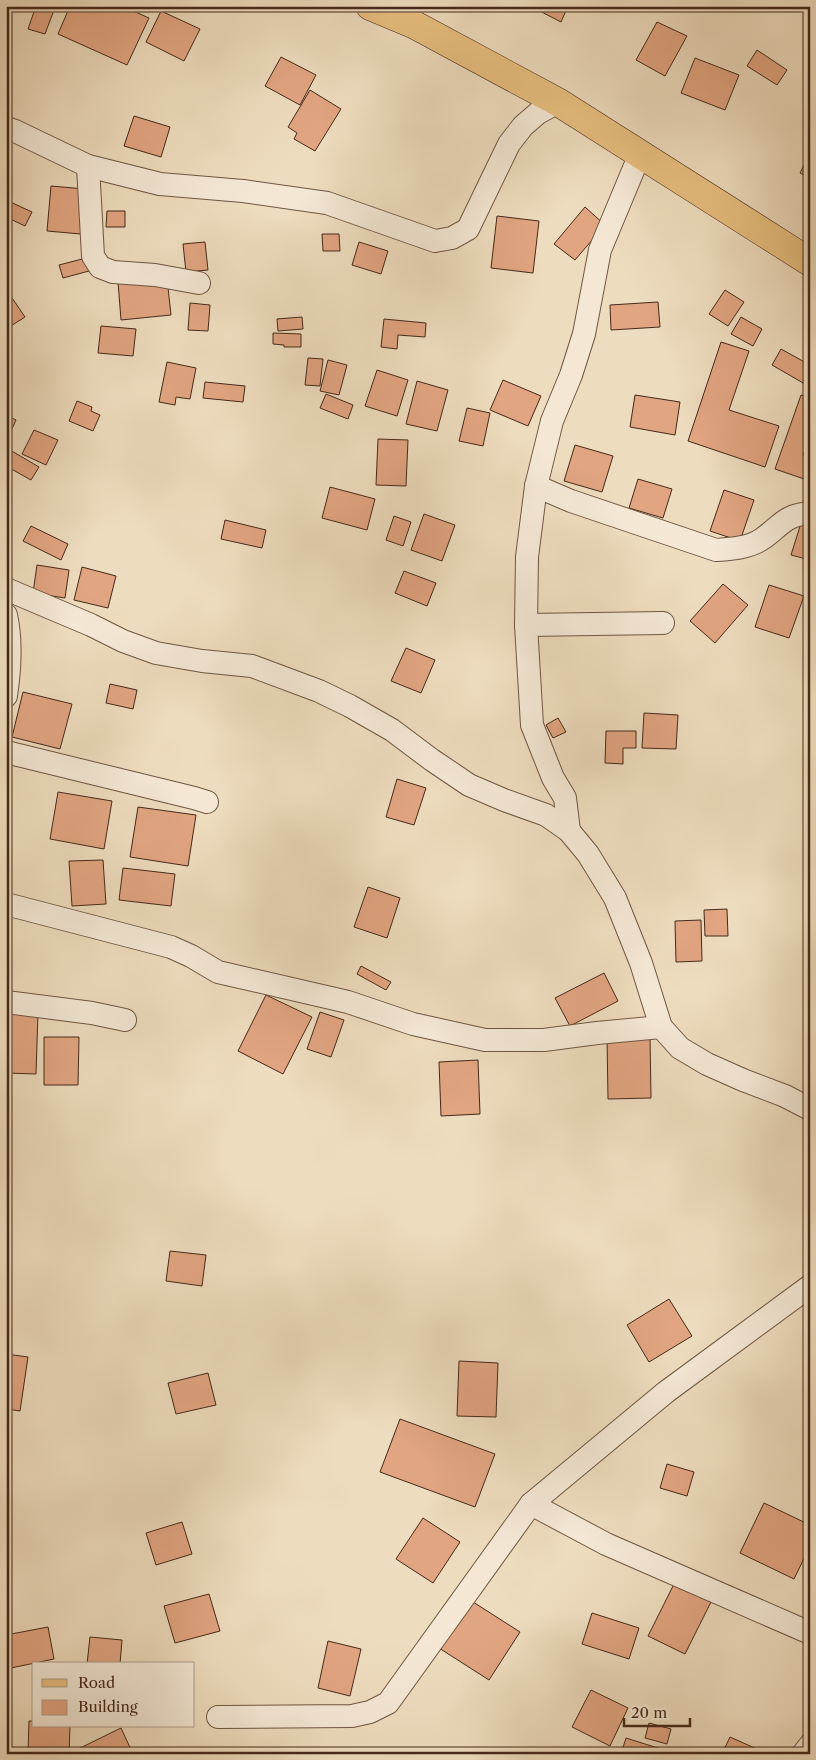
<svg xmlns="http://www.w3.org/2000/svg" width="816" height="1760" font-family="'Libre Caslon Text',serif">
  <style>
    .building { fill: #e1a581; stroke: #452919 }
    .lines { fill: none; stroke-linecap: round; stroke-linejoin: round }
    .minor-casing { stroke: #6f5642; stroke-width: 24 }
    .major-casing { stroke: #452919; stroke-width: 29 }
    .minor { stroke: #f4e8d5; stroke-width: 22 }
    .major { stroke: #e7be7f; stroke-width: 28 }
  </style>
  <rect width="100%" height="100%" fill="#eedcbe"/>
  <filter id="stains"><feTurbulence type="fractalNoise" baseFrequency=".004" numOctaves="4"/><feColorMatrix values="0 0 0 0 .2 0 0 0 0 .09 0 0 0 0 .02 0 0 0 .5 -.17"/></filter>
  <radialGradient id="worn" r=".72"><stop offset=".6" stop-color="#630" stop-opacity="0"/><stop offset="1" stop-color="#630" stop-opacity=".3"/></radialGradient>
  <g class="building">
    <path d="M36 6H44L54 10 45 34 28 29Z"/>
    <path d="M70 6H122L149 18 127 65 58 34Z"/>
    <path d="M530 6H568L561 22Z"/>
    <path d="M161 11 200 29 184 61 146 42Z"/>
    <path d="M657 22 687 36 665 76 636 60Z"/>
    <path d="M757 50 787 70 777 85 747 66Z"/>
    <path d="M281 57 316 75 300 105 265 86Z"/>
    <path d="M695 58 739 75 725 110 681 93Z"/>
    <path d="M310 90 341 109 315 151 294 139 297 133 288 127Z"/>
    <path d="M134 116 170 127 161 157 124 146Z"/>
    <path d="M810 153V178L800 173Z"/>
    <path d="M51 186 85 189 81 234 47 231Z"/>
    <path d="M6 200 32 212 25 226 6 217Z"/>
    <path d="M585 207 605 225 575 260 554 244Z"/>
    <path d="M107 211H125V227H106Z"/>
    <path d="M497 216 539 221 533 273 491 268Z"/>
    <path d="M322 234H339L340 251H323Z"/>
    <path d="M205 242 208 270 186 272 183 244Z"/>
    <path d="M359 242 388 251 381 274 352 265Z"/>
    <path d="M86 258 89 271 63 278 59 265Z"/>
    <path d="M167 278 171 315 121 320 118 282Z"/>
    <path d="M6 289 25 317 6 329Z"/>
    <path d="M725 290 744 302 728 326 709 314Z"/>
    <path d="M658 302 660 327 611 330 610 305Z"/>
    <path d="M190 303 210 305 208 331 188 330Z"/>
    <path d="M302 317 303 329 278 331 277 319Z"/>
    <path d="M741 317 762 329 753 346 731 334Z"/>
    <path d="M384 319 426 323 425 337 398 335 397 349 381 347Z"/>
    <path d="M101 326 136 329 133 356 98 353Z"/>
    <path d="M273 333 301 334V347H284V345L273 344Z"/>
    <path d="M721 342 749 351 729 410 779 426 765 467 688 441Z"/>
    <path d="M781 349 810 365V387L772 365Z"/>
    <path d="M308 358 323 359 320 386 305 385Z"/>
    <path d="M328 360 347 365 339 395 320 391Z"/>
    <path d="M167 362 196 368 190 399 176 397 175 405 159 402Z"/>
    <path d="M377 370 408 380 397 416 365 406Z"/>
    <path d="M503 380 541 396 528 426 490 410Z"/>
    <path d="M417 381 448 390 437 431 406 424Z"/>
    <path d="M205 382 245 386 243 402 203 398Z"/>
    <path d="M326 394 353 405 348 419 320 408Z"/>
    <path d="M635 395 680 402 675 435 630 427Z"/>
    <path d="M801 395 810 398V436L803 455 810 457V481L775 469Z"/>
    <path d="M77 401 92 407 91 411 100 415 93 431 69 421Z"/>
    <path d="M467 408 490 413 483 446 459 441Z"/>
    <path d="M6 415 16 420 6 442Z"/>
    <path d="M34 430 58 440 46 465 22 454Z"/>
    <path d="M378 439 408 440 406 486 376 485Z"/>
    <path d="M575 445 613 456 602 492 564 481Z"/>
    <path d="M10 450 39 467 31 480 6 466V457Z"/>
    <path d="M638 479 672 489 663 518 629 508Z"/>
    <path d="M330 487 375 499 367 530 322 518Z"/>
    <path d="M724 490 754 500 740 541 710 531Z"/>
    <path d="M424 514 455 525 442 561 411 550Z"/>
    <path d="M394 516 411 522 403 546 386 540Z"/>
    <path d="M225 520 266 530 262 548 221 539Z"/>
    <path d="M802 520 810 523V560L791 555Z"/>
    <path d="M31 526 68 544 61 560 23 541Z"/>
    <path d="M37 565 69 570 65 598 33 593Z"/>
    <path d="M82 567 116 576 108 608 74 600Z"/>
    <path d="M404 571 436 583 427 606 395 593Z"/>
    <path d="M723 584 748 605 715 643 690 621Z"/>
    <path d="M769 585 804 596 789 638 755 627Z"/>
    <path d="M406 648 435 660 421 693 391 681Z"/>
    <path d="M110 684 137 690 133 709 106 703Z"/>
    <path d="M23 692 72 704 60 749 12 737Z"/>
    <path d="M644 713 678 715 676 749 642 748Z"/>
    <path d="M558 718 566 732 553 738 546 725Z"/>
    <path d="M606 731H636V748H623V764L605 763Z"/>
    <path d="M397 779 426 788 414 825 386 817Z"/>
    <path d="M58 792 112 801 104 849 50 839Z"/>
    <path d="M138 807 196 815 188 866 130 857Z"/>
    <path d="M103 860 106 904 72 906 69 861Z"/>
    <path d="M123 868 175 874 171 906 119 900Z"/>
    <path d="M368 887 400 898 387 938 354 927Z"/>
    <path d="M727 909 728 936H705L704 910Z"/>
    <path d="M701 920 702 961 676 962 675 921Z"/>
    <path d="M361 966 391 982 386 990 357 974Z"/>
    <path d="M604 973 618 1001 570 1026 555 998Z"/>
    <path d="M266 995 312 1017 283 1074 238 1051Z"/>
    <path d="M320 1012 344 1020 331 1057 307 1049Z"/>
    <path d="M6 1014H38L36 1074 6 1073Z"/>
    <path d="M44 1037H79L78 1085H44Z"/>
    <path d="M650 1037 651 1098 608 1099 607 1038Z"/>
    <path d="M478 1060 480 1114 441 1116 439 1062Z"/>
    <path d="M170 1251 206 1255 202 1286 166 1281Z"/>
    <path d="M669 1299 692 1336 649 1362 627 1325Z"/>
    <path d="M6 1354 28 1357 20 1411 6 1409Z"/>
    <path d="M459 1361 498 1363 496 1417 457 1416Z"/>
    <path d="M208 1373 216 1405 176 1414 168 1383Z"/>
    <path d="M400 1419 495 1454 475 1507 380 1472Z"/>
    <path d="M667 1464 694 1472 687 1496 660 1488Z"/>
    <path d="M764 1503 810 1525V1546L794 1579 740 1553Z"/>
    <path d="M423 1518 460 1542 433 1583 396 1559Z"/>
    <path d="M182 1522 192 1554 156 1565 146 1533Z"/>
    <path d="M674 1584 711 1602 685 1654 648 1636Z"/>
    <path d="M209 1594 220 1631 175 1643 164 1606Z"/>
    <path d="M470 1600 520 1632 489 1680 439 1648Z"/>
    <path d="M592 1613 639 1628 629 1659 582 1644Z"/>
    <path d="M48 1627 54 1659 6 1669V1635Z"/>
    <path d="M90 1637 122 1640 120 1664H87Z"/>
    <path d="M328 1641 361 1649 350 1696 318 1688Z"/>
    <path d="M591 1690 628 1708 610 1746 572 1727Z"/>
    <path d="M29 1721H34V1726H70L69 1754H28Z"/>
    <path d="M649 1723 671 1729 667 1744 645 1738Z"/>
    <path d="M121 1728 133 1754H75L74 1751Z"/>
    <path d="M730 1737 768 1754H722Z"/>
    <path d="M626 1738 661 1749 659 1754H621Z"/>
  </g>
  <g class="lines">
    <g class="minor-casing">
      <g id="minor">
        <path d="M6 128 15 131 88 166 160 184 243 191 327 203 435 241 452 238 468 229 509 144 523 126 538 113 558 102"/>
        <path d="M88 166 93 256 100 267 113 272 155 275 199 283"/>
        <path d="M536 486 571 501 716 550C731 549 749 548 762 539 781 526 784 515 810 513"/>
        <path d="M6 589 91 625 123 641 156 653 202 661 252 666 319 691 350 706 392 730 432 760 469 785 504 800 546 815 569 831 588 854 615 898 641 963 661 1027 680 1048 707 1064 743 1080 785 1096 810 1109"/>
        <path d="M6 615C12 642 10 669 6 696"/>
        <path d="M526 625 663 623"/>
        <path d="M6 752 194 798 207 802"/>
        <path d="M569 831 565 798 553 778 532 725 526 625 527 557 536 486 552 421 571 375 584 334 600 250 640 154"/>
        <path d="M6 904 171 947 191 956 218 972 348 1002 413 1024 485 1040H544L597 1033 661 1027"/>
        <path d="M6 1002 92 1013 125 1020"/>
        <path d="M531 1504 606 1544 810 1633"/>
        <path d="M218 1717 352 1716 370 1712 388 1703 531 1504 666 1392 810 1286"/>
        <path d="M803 1754 810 1745"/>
      </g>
    </g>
    <g class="major-casing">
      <path id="major" d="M370 6 413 24 558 102 810 262"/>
    </g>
    <use href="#minor" class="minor"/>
    <use href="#major" class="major"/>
  </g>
  <rect width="816" height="1760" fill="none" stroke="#eedcbe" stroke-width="25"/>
  <rect x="8" y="8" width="801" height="1745" fill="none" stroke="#452919" stroke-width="2.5"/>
  <rect x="12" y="12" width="791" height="1735" fill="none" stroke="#452919"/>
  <rect x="32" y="1662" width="162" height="65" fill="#f4e8d5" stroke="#ae9c8a"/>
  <rect x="42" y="1679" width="25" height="8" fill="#e7be7f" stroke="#ae9c8a"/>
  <text x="78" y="1688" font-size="15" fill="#452919">Road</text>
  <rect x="42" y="1700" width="25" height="15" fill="#e1a581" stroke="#ae9c8a"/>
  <text x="78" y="1712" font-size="15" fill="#452919">Building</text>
  <path d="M624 1718v8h66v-8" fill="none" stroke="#452919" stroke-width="2.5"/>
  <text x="631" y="1718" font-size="15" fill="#452919" stroke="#f4e8d5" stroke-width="4" paint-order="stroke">20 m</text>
  <rect width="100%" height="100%" filter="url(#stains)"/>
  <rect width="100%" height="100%" fill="url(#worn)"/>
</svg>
